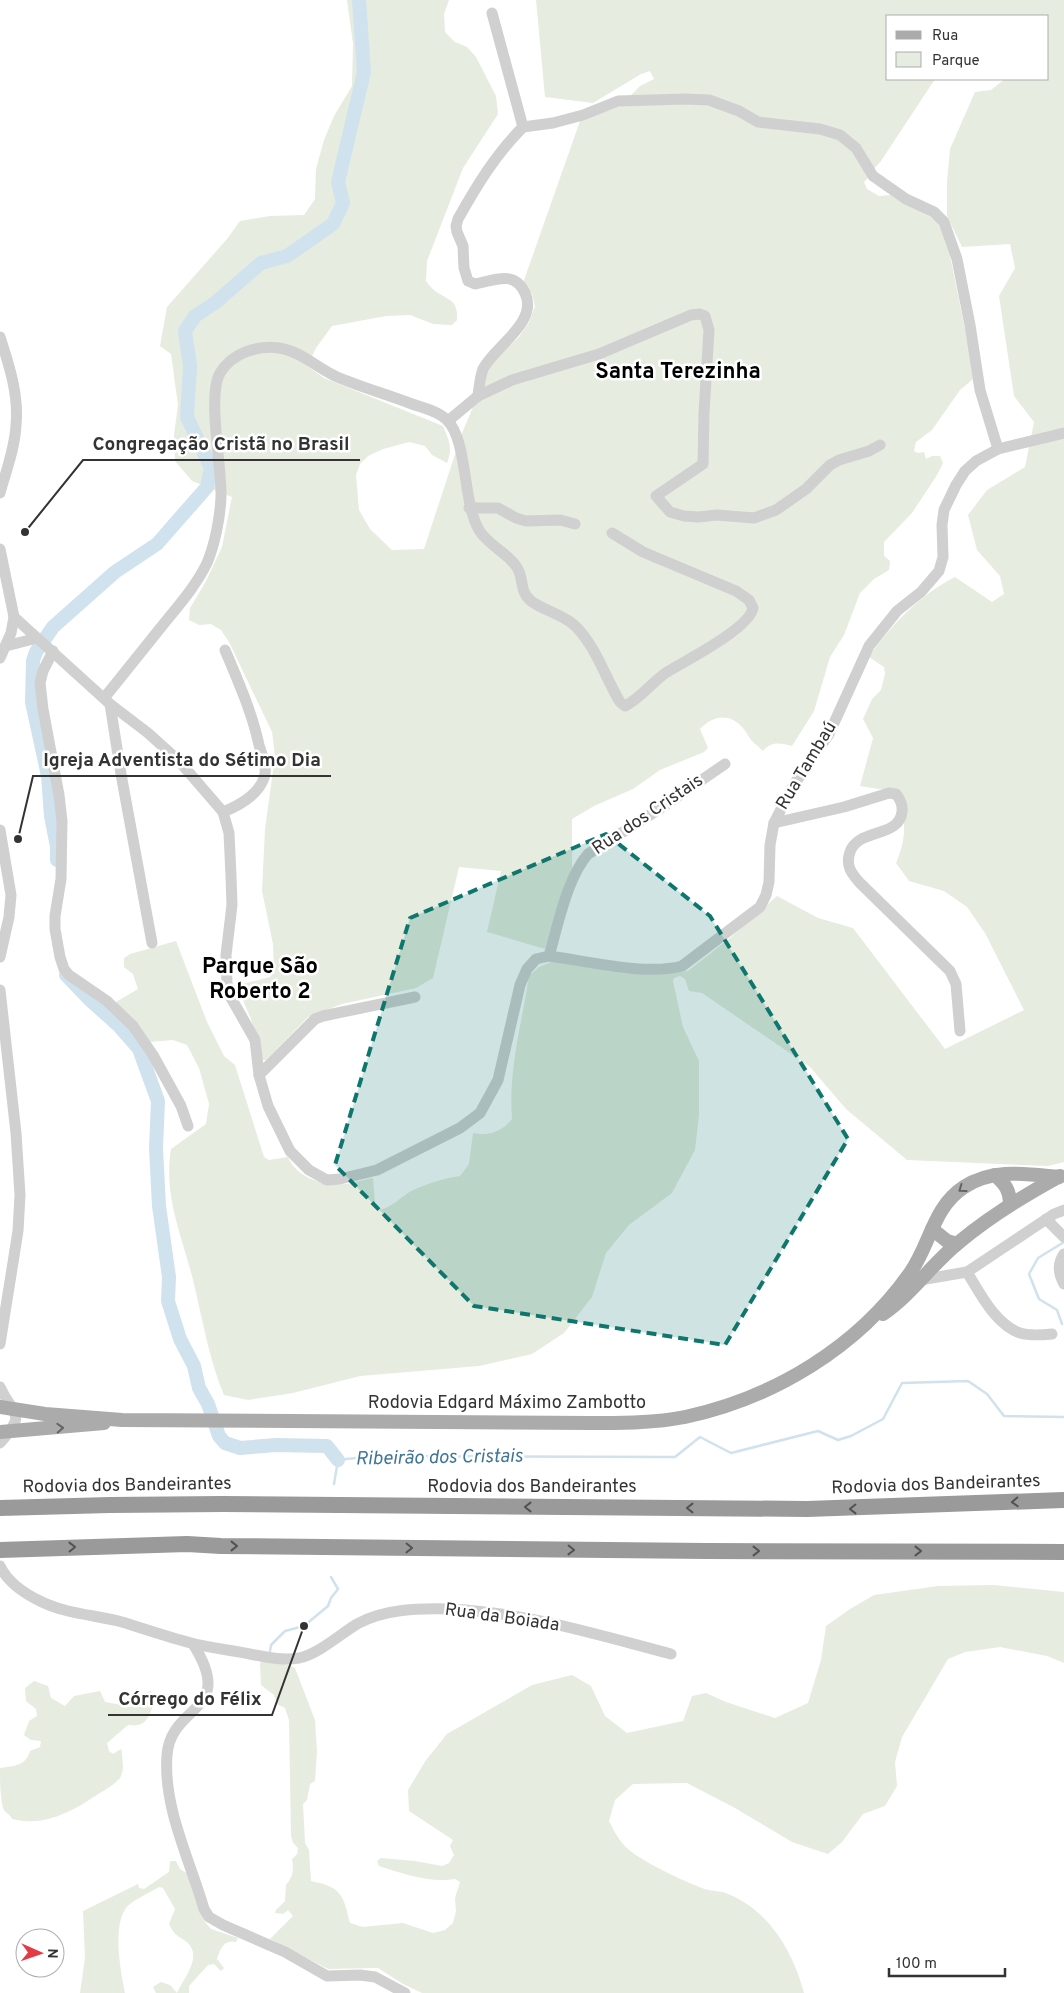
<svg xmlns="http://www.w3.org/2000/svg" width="1064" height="1993" font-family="Overpass,sans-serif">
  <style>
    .green { fill: #e6ecdf }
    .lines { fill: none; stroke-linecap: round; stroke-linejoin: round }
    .stream { stroke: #cfe2ee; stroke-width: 2.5 }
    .river { stroke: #cfe2ee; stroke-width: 14 }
    .minor { stroke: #d0d0d0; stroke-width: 11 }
    .major { stroke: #ababab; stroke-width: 14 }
    .highway { stroke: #9a9a9a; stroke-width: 16 }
    .oneway { stroke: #636363 }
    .oneway2 { stroke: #525252 }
    .marked { fill: #0f766e; fill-opacity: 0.2; stroke: #0f766e; stroke-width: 4; stroke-dasharray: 10 6; stroke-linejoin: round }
    .labels { text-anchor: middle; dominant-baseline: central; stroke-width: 5; stroke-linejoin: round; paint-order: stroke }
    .street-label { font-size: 18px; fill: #333; stroke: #fff }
    .water-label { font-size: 19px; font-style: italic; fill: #3f7597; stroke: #fff }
    .district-label { font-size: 22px; font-weight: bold; fill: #000; stroke: #fff }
    .leader { fill: none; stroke: #333; stroke-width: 2 }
    .callout-dot { fill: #333; stroke: #fff; stroke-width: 2 }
    .callout-label { font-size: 19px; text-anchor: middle; font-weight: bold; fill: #333; stroke: #fff; stroke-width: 5; stroke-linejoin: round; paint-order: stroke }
  </style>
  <rect width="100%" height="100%" fill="#fff"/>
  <g class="green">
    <path d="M347 0H449L444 14 445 32 455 42 467 47 476 57 496 96 498 114 463 168 427 261 426 281C429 285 433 290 438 293 451 301 458 301 457 320L452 325 433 324 410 315 386 316 332 326 316 348 307 366 324 378 443 426C449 441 453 447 447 463L432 455 425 446 409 442 383 449 368 456 360 464 356 475 359 510 370 529 392 550 424 549 462 433 482 386 488 366 519 337 529 322 535 306 532 294 522 286 580 121 620 106 708 101 755 122 820 130 855 149 870 176 864 182 867 189 879 196 892 195 938 221 946 236 968 344 973 379 960 390 932 430 916 442 914 451 918 453 924 452 926 459 932 456H940L943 463 937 475 912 513 884 542V556L890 561 889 570 874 579 860 593 844 635 830 657 814 711 792 746C780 743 772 741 763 751 759 747 755 744 751 740 748 736 746 731 742 727 729 712 712 716 700 729L708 748 704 752 660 770 633 789 594 806 572 819V873L545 949 487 932 501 871 459 867 433 978 416 988 342 1004 308 1017 266 1060H262L251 1019 239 991V985L270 977 274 972 273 944 262 891 265 829 275 756 272 732 229 642 221 630 211 624 199 625 189 620 190 608 205 583 222 547 232 497 192 481 175 461 174 435 178 405 171 354 160 346 167 307 227 239 240 221 270 216 304 215 315 199 316 169 324 140 334 116 352 86 353 44Z"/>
    <path d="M536 0H1064V1162L1048 1166 907 1160 846 1109 810 1067 702 993 689 991 685 979 680 976 674 978 673 981 683 1027 699 1061V1115L695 1150 672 1193 629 1225 606 1253 592 1297 564 1333 532 1354 479 1366 360 1376 293 1393 248 1400 224 1395C209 1359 203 1322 194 1284 183 1237 163 1199 171 1149L206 1124 209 1104 199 1068 187 1045 173 1040 149 1042 116 1002 138 989 133 974 124 967V958L130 954 176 941 207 1022 224 1056 235 1065 264 1157 269 1160 288 1157C297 1179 325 1186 346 1184 355 1183 364 1179 373 1178L375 1203 378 1210C392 1208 399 1198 411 1191 426 1184 444 1178 460 1176L469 1164 473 1133C490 1136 501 1132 512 1119 508 1070 522 1023 529 976L539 967 556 960 677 972 688 971 730 938 777 896 818 918 853 928 945 1049 1024 1010 985 933 967 907 944 891 909 881 896 863C908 834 905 822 898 792L860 786 873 738 863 719 872 699 881 690 885 674 884 667 869 657C891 625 920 595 955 577L992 602 1004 594 1000 576 977 550 968 515 987 490 1025 467 1034 422 1014 396 999 296 1015 268 1010 244 962 247 947 216V182L950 149 975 92 991 90 1005 79H1048V16H888V79H935L881 161 873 170 840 133 758 119 706 97 630 96 640 86 654 79 650 71 641 74 593 103 545 97Z"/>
    <path d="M994 1585 1064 1592V1663L1047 1656 1000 1647 965 1652 948 1659 902 1737 895 1762 897 1786 885 1806 863 1814 842 1842 828 1854 792 1842 735 1808 687 1783 633 1784 615 1800 609 1821C614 1831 619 1841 628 1849 641 1861 685 1882 702 1888 710 1892 720 1890 728 1894 770 1911 793 1952 804 1993H422L403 1984 378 1968 328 1969 270 1939 293 1916 288 1910 283 1914 275 1913 276 1910 285 1901 286 1885C293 1877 294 1869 292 1859L297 1854 298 1848 293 1843 291 1836 289 1720 285 1708 277 1704 274 1695 261 1685 260 1663 265 1660 289 1665 295 1668 315 1720 317 1752 315 1781 310 1784 307 1800 303 1804 305 1843 309 1850 311 1881C341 1887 343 1894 350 1923L363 1927 403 1923 433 1933 445 1930 453 1923 456 1911 455 1898 460 1882 455 1879C429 1883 404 1874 379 1866L377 1861 381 1858 415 1861 442 1866 449 1863 454 1855 450 1846 453 1840 409 1811 408 1790 426 1760 447 1734 532 1685 572 1675 591 1686 605 1716 627 1733 683 1721 692 1696 706 1693 726 1702 775 1718 808 1703 821 1660 826 1626 850 1609 874 1595 938 1586Z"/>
    <path d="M34 1681 48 1686 51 1698 65 1706 74 1696 100 1691 105 1702 133 1707 145 1693 151 1691 155 1700C151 1709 149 1724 137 1725 134 1726 132 1725 129 1725 127 1725 110 1741 107 1743L109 1751 113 1754 121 1749 122 1752C122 1761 125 1769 120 1778 115 1784 105 1790 98 1794 72 1812 44 1827 12 1819 10 1814 7 1814 4 1810 0 1801 0 1780 0 1768 14 1766 26 1766 30 1751L40 1747 41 1741 31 1740 24 1735 29 1721 37 1716 36 1709 26 1701 25 1688Z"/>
    <path d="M170 1861H176L180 1869 188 1874 205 1922 211 1929 238 1938 236 1942C224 1939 220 1949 217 1959L224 1968 221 1971 214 1964 208 1965 189 1986V1993H156L153 1987 161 1982 170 1985 177 1993C185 1976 205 1954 184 1940 176 1935 173 1933 169 1924L175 1909 163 1888 159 1887C151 1892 131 1901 126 1908 112 1927 121 1972 125 1993H80L85 1958 83 1911 138 1884 139 1888 144 1889 169 1872Z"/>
  </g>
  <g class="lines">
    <g class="stream">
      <path d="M1062 1324 1057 1310 1039 1299 1029 1274 1038 1258 1064 1242"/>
      <path d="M334 1484 338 1460 373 1456 675 1457 700 1437 731 1453 818 1431 838 1440 851 1436 883 1419 902 1383 968 1381 987 1394 1004 1416 1064 1417"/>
      <path d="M270 1651 271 1645 285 1631 304 1626 328 1606 331 1598 338 1589 331 1577"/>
    </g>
    <g class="river">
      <path d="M57 860V847L51 816 48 776 32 702 33 661 36 652 53 627 115 572 157 544 207 487 211 468 187 417 190 366 185 331 195 316 215 303 261 263 287 256 333 224 343 203 338 182 364 72 359 0"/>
      <path d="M66 975 89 999 118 1025 139 1049 158 1101 156 1148 159 1206 169 1277 168 1301 180 1339 194 1366 199 1388 208 1404 219 1436 225 1443 240 1448 276 1445 327 1446 338 1460"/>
    </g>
    <g class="minor">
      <path d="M492 13 523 127"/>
      <path d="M523 127 553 123 583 115 618 101 685 99 709 100 739 111 758 122 820 129 840 135 856 148 873 176 906 199 934 212 944 222 957 259 970 325 980 390 998 449"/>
      <path d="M0 337C9 365 19 395 16 425 15 448 6 471 0 493"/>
      <path d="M478 396C479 387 480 377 483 369 494 347 539 322 525 293 514 269 493 281 475 284L468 281 464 268 463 246 457 232 456 226 458 219C477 185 496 154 523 127"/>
      <path d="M448 421 478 396 512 380 599 354 691 315 700 314 705 316 709 330 704 413 703 464 656 496 670 512 684 516 698 517 717 515 754 518 776 510 806 489 830 465 839 460 869 451 880 445"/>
      <path d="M469 508H498L516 518 526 521 560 520 575 524"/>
      <path d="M0 549 14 617 110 704 148 733 179 761 223 812 229 833 231 876 232 905 226 955 227 983 230 996 255 1040 259 1075 268 1106 290 1151 309 1170 327 1180 340 1179 377 1170 460 1128 480 1113 498 1080 520 985 527 969 536 959 549 956C587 961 646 976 682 966L760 907 766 895 769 882 770 845 774 823 793 786 829 734 869 646 897 611 921 592 939 571 943 557 942 525 944 510 956 485 965 471 976 461 998 449 1064 433"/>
      <path d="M6 646 37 638"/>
      <path d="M53 651 43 671 40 683 43 709 59 795 62 821 61 879 55 916V929L60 957 64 969 69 975 107 1001 133 1026 153 1055 181 1106 188 1126"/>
      <path d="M0 658 11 633 14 617"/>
      <path d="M105 697C124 673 143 650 162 626 178 606 196 586 207 563 215 544 220 518 221 497 222 467 207 396 220 373 232 353 257 345 279 348 300 351 316 367 335 376 360 387 386 394 412 404 423 408 438 411 447 420 468 441 462 500 479 530 488 545 506 552 516 566 525 578 518 590 531 601 543 610 561 614 573 624 594 642 606 679 620 702L625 706C641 698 652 682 667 672 685 661 750 628 753 608L749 600 736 591 643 552 612 533"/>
      <path d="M110 704 121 774 152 943"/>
      <path d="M223 812C238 806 258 795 264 778 268 767 262 756 259 745 252 712 238 681 225 650"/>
      <path d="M774 823 844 807 889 793 896 794C900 799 903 804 902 812 899 838 858 828 850 852 845 866 852 874 860 883L950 971 956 984 960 1031"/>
      <path d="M0 830 11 895 9 917 0 957"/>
      <path d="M549 956C558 925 567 878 588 854L661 808 725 764"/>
      <path d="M0 990 16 1133 20 1195 18 1231 0 1344"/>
      <path d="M259 1075 315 1019 323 1016 415 997"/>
      <path d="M1046 1219 1064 1237"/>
      <path d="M1064 1254C1057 1264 1059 1275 1064 1284"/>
      <path d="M967 1272C980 1293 995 1324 1020 1333 1030 1336 1042 1335 1052 1334"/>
      <path d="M920 1280 967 1272 1054 1214 1064 1210"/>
      <path d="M0 1387C14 1417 27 1412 0 1443"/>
      <path d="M0 1566C8 1583 25 1594 42 1602 67 1614 96 1615 122 1622 145 1629 168 1637 191 1643 210 1648 231 1650 250 1654 266 1657 283 1661 299 1658 320 1653 339 1635 357 1624 384 1609 419 1608 449 1609 524 1612 598 1635 671 1654"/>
      <path d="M193 1644C237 1713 171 1703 167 1755 163 1808 190 1860 204 1909L209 1917 223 1925 285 1952 327 1976 360 1975 375 1977 405 1993"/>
    </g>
    <g class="major">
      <path d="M995 1175C1005 1184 1010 1190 1010 1205"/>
      <path d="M932 1229 947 1241 957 1244"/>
      <path d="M883 1314C911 1295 931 1265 958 1243 989 1217 1023 1196 1060 1176"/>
      <path d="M0 1407 45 1414 122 1420 591 1423C622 1423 655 1423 685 1417 774 1398 858 1347 910 1273 930 1245 933 1207 964 1187 993 1168 1026 1174 1059 1177"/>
      <path d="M0 1432 104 1423"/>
    </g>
    <g class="highway">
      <path d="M0 1508 110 1505 223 1504 807 1509 1064 1500"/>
      <path d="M0 1550 187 1544 221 1546 707 1551 1064 1552"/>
    </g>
  </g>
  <defs><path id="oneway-chevron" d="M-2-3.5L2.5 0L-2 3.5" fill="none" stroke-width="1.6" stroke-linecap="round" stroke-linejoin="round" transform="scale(1.25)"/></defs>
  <g class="oneway">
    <use href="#oneway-chevron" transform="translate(962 1189) rotate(144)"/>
    <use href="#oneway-chevron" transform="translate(60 1428) rotate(-3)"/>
  </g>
  <g class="oneway2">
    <use href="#oneway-chevron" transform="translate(1015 1502) rotate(177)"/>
    <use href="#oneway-chevron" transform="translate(528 1507) rotate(-180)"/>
    <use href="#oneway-chevron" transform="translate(690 1508) rotate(-180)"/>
    <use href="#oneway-chevron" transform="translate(853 1509) rotate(179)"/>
    <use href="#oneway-chevron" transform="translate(234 1546)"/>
    <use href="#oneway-chevron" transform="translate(72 1547) rotate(-1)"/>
    <use href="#oneway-chevron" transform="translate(409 1548) rotate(1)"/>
    <use href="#oneway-chevron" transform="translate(571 1550) rotate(1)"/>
    <use href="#oneway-chevron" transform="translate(756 1551)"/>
    <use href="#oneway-chevron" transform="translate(918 1551)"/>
  </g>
  <path class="marked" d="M606 834 710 916 848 1139 725 1345 474 1306 335 1165 410 918Z"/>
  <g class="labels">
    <g class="street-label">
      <text transform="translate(807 766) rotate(-59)">Rua Tambaú</text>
      <text transform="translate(648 815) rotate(-34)">Rua dos Cristais</text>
      <text x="507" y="1403">Rodovia Edgard Máximo Zambotto</text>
      <text transform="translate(936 1485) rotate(-2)">Rodovia dos Bandeirantes</text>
      <text transform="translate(127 1486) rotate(-1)">Rodovia dos Bandeirantes</text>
      <text x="532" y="1487">Rodovia dos Bandeirantes</text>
      <text transform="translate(502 1618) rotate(8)">Rua da Boiada</text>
    </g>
    <g class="water-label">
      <text transform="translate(439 1458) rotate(-1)">Ribeirão dos Cristais</text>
    </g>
    <g class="district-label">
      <text x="678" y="372">Santa Terezinha</text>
      <text x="260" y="967">Parque São<tspan x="260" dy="25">Roberto 2</tspan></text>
    </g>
  </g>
  <path class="leader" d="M25 532L83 460H360M18 839L33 776H331M304 1626L272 1715H108"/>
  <g class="callout-dot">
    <circle cx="25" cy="532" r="5"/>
    <circle cx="18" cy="839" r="5"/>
    <circle cx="304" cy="1626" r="5"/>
  </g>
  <g class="callout-label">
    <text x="221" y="450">Congregação Cristã no Brasil</text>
    <text x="182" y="766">Igreja Adventista do Sétimo Dia</text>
    <text x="190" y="1705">Córrego do Félix</text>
  </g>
  <rect x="886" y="15" width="162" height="65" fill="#ffffff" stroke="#adadad"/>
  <rect x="896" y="31" width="25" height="8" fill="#ababab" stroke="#adadad"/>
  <text x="932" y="40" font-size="15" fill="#333333">Rua</text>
  <rect x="896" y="52" width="25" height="15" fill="#e6ecdf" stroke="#adadad"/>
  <text x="932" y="65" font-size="15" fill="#333333">Parque</text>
  <g transform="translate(40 1953) rotate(92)"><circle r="24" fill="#ffffff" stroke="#adadad"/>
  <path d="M0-4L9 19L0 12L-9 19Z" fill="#e63946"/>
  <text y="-8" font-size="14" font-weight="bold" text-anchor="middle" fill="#333333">N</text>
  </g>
  <path d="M889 1968v8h116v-8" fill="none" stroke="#333333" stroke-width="2.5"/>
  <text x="896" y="1968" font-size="15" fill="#333333" stroke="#ffffff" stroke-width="4" paint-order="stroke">100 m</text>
</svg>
